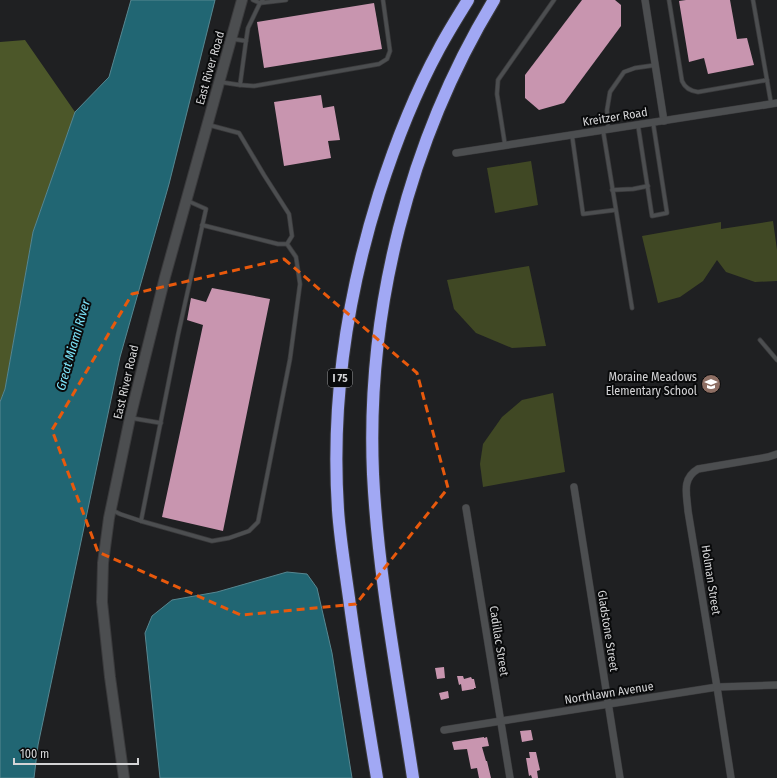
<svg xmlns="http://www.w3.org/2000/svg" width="777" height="778" font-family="'Fira Sans Condensed',sans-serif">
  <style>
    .green { fill: #404824 }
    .forest { fill: #4c5729 }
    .water { fill: #216673; stroke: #578791 }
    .building { fill: #c895af }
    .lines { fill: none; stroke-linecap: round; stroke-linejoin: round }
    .lane-casing { stroke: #3a3a3c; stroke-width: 5 }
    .street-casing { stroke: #3a3a3c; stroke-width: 8 }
    .secondary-casing { stroke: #3a3a3c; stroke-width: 12 }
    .highway-casing { stroke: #3a3a3c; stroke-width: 14 }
    .lane { stroke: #4c4e50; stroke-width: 3.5 }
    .street { stroke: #4c4e50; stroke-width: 7 }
    .secondary { stroke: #4c4e50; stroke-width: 10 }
    .highway { stroke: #a1a8f4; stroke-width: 12 }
    .marked { fill: none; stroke: #e8590c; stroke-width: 3; stroke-dasharray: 8 5; stroke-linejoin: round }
    .labels { text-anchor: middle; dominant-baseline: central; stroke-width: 4; stroke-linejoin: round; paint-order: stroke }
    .shield { fill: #090a0b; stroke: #979799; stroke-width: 1 }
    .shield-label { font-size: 11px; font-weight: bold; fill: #d4d4d6 }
    .street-label { font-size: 12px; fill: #d4d4d6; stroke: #090a0b }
    .poi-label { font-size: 12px; fill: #d4d4d6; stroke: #090a0b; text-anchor: end }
    .water-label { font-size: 13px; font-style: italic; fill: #7ce2f8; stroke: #090a0b }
  </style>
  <rect width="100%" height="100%" fill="#1f2022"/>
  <g class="green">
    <path d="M531 161 538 205 495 213 487 168Z"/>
    <path d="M773 221 777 250V281L755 282 726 272 717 260 703 281 680 297 658 303 642 236 721 222V229Z"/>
    <path d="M529 266 546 346 512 348 476 333 454 309 447 280Z"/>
    <path d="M553 393 565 472 483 487 480 464 483 444 502 417 522 400Z"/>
  </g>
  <path class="forest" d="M25 40 75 112 33 232 5 389 0 402V42Z"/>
  <g class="water">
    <path d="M131 0H215L169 184 120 357 38 745 34 778H0V402L5 389 33 232 75 112 109 77Z"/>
    <path d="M287 572 307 574 317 588 332 653 352 778H160L145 633 152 616 172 600 217 592Z"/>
  </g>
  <g class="building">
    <path d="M582 0H615L621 5V26L564 103 539 110 525 98V75Z"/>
    <path d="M686 0H730L737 39 747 38 754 65 708 74 704 58 689 62 679 1Z"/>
    <path d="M374 3 382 49 264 68 257 22Z"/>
    <path d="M321 95 323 108 334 106 340 140 328 141 331 158 284 166 274 102Z"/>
    <path d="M212 288 270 299 223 531 162 517 203 325 187 320 191 298 206 302Z"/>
    <path d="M444 667 445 678 437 679 435 668Z"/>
    <path d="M457 676H463L464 679 471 677 472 679H474L476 688H474V689L462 691 461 684 459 685Z"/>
    <path d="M448 691 449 698 441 700 439 693Z"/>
    <path d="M531 730 533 740 522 742 520 731Z"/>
    <path d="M484 737V738L487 737 489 746 482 747 486 761H487L491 778H479L477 768 471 769 467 749 454 750 452 742Z"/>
    <path d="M529 752H536L540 770 537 771 538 778H532L531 775 529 776 526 758H530Z"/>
  </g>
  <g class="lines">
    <g class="lane-casing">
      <g id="lane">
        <path d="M253 0 260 3 286 0"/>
        <path d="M669 0 682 81C685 88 690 91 698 92L767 80"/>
        <path d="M753 0 771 103"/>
        <path d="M246 41 248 28 260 3 263 0"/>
        <path d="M220 82 240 85 246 41 233 39"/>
        <path d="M240 85 254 86 379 64 387 59 390 51 383 0"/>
        <path d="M638 125 652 216 667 213 653 122"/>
        <path d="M608 129 607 110 610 92 624 72 635 68 656 65"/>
        <path d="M603 130 632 308"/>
        <path d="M572 135 583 214 615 210"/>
        <path d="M505 145 497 94 498 80 554 0"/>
        <path d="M612 190 633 189 648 186"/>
        <path d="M202 225 278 244H287L292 236 289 214 264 175 239 133 209 125"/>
        <path d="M760 340 777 360"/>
        <path d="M131 418 161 423"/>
        <path d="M112 510 120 514 141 521 178 335 206 209 188 201"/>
        <path d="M141 521 212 541 229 538 249 531 258 522 290 359 300 284 296 257 287 244"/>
      </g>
    </g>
    <g class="street-casing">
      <g id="street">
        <path d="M645 0 664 121"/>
        <path d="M456 153 777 103"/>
        <path d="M574 487 620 778"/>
        <path d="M466 508 510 778"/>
        <path d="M444 730 717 687 777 685"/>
        <path d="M731 778 717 687 688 511C687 495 681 479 698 469L768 457 777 454"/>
      </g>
    </g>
    <g class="secondary-casing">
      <path id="secondary" d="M124 778 110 677 102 602 103 563 109 518 130 418 165 277 242 0"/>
    </g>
    <g class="highway-casing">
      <g id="highway">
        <path d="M377 778C367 718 357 658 349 598 345 569 340 539 338 510 331 403 347 296 379 194 395 144 414 95 439 49 448 32 458 16 468 0"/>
        <path d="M413 778C398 677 378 576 373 474 366 311 409 140 494 0"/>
      </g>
    </g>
    <use href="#lane" class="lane"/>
    <use href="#street" class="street"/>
    <use href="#secondary" class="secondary"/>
    <use href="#highway" class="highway"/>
  </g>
  <path class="marked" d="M284 259 417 373 448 488 356 604 241 615 98 552 52 430 132 294Z"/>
  <defs>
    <g id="school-disc" transform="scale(1)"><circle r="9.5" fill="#8d6e63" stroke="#090a0b"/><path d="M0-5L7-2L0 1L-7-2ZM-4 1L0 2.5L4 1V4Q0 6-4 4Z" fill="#fff"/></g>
  </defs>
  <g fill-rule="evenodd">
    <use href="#school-disc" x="711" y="384"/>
  </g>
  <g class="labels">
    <rect class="shield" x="328" y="369" width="24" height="18" rx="3"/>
    <g class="shield-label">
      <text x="340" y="378">I 75</text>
    </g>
    <g class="street-label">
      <text transform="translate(210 68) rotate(-74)">East River Road</text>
      <text transform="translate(615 117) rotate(-9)">Kreitzer Road</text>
      <text transform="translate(126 382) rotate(-77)">East River Road</text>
      <text transform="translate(711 580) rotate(81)">Holman Street</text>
      <text transform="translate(608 631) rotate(81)">Gladstone Street</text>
      <text transform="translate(499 641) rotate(81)">Cadillac Street</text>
      <text transform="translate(609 693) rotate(-9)">Northlawn Avenue</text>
    </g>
    <g class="poi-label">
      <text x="697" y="377">Moraine Meadows<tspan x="697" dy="14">Elementary School</tspan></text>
    </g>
    <g class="water-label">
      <text transform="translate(73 345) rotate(-74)">Great Miami River</text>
    </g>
  </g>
  <path d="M14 758v6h124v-6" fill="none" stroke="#d4d4d6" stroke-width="2"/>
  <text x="20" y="758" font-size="12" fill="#d4d4d6" stroke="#090a0b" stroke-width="3" paint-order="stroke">100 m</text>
</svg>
